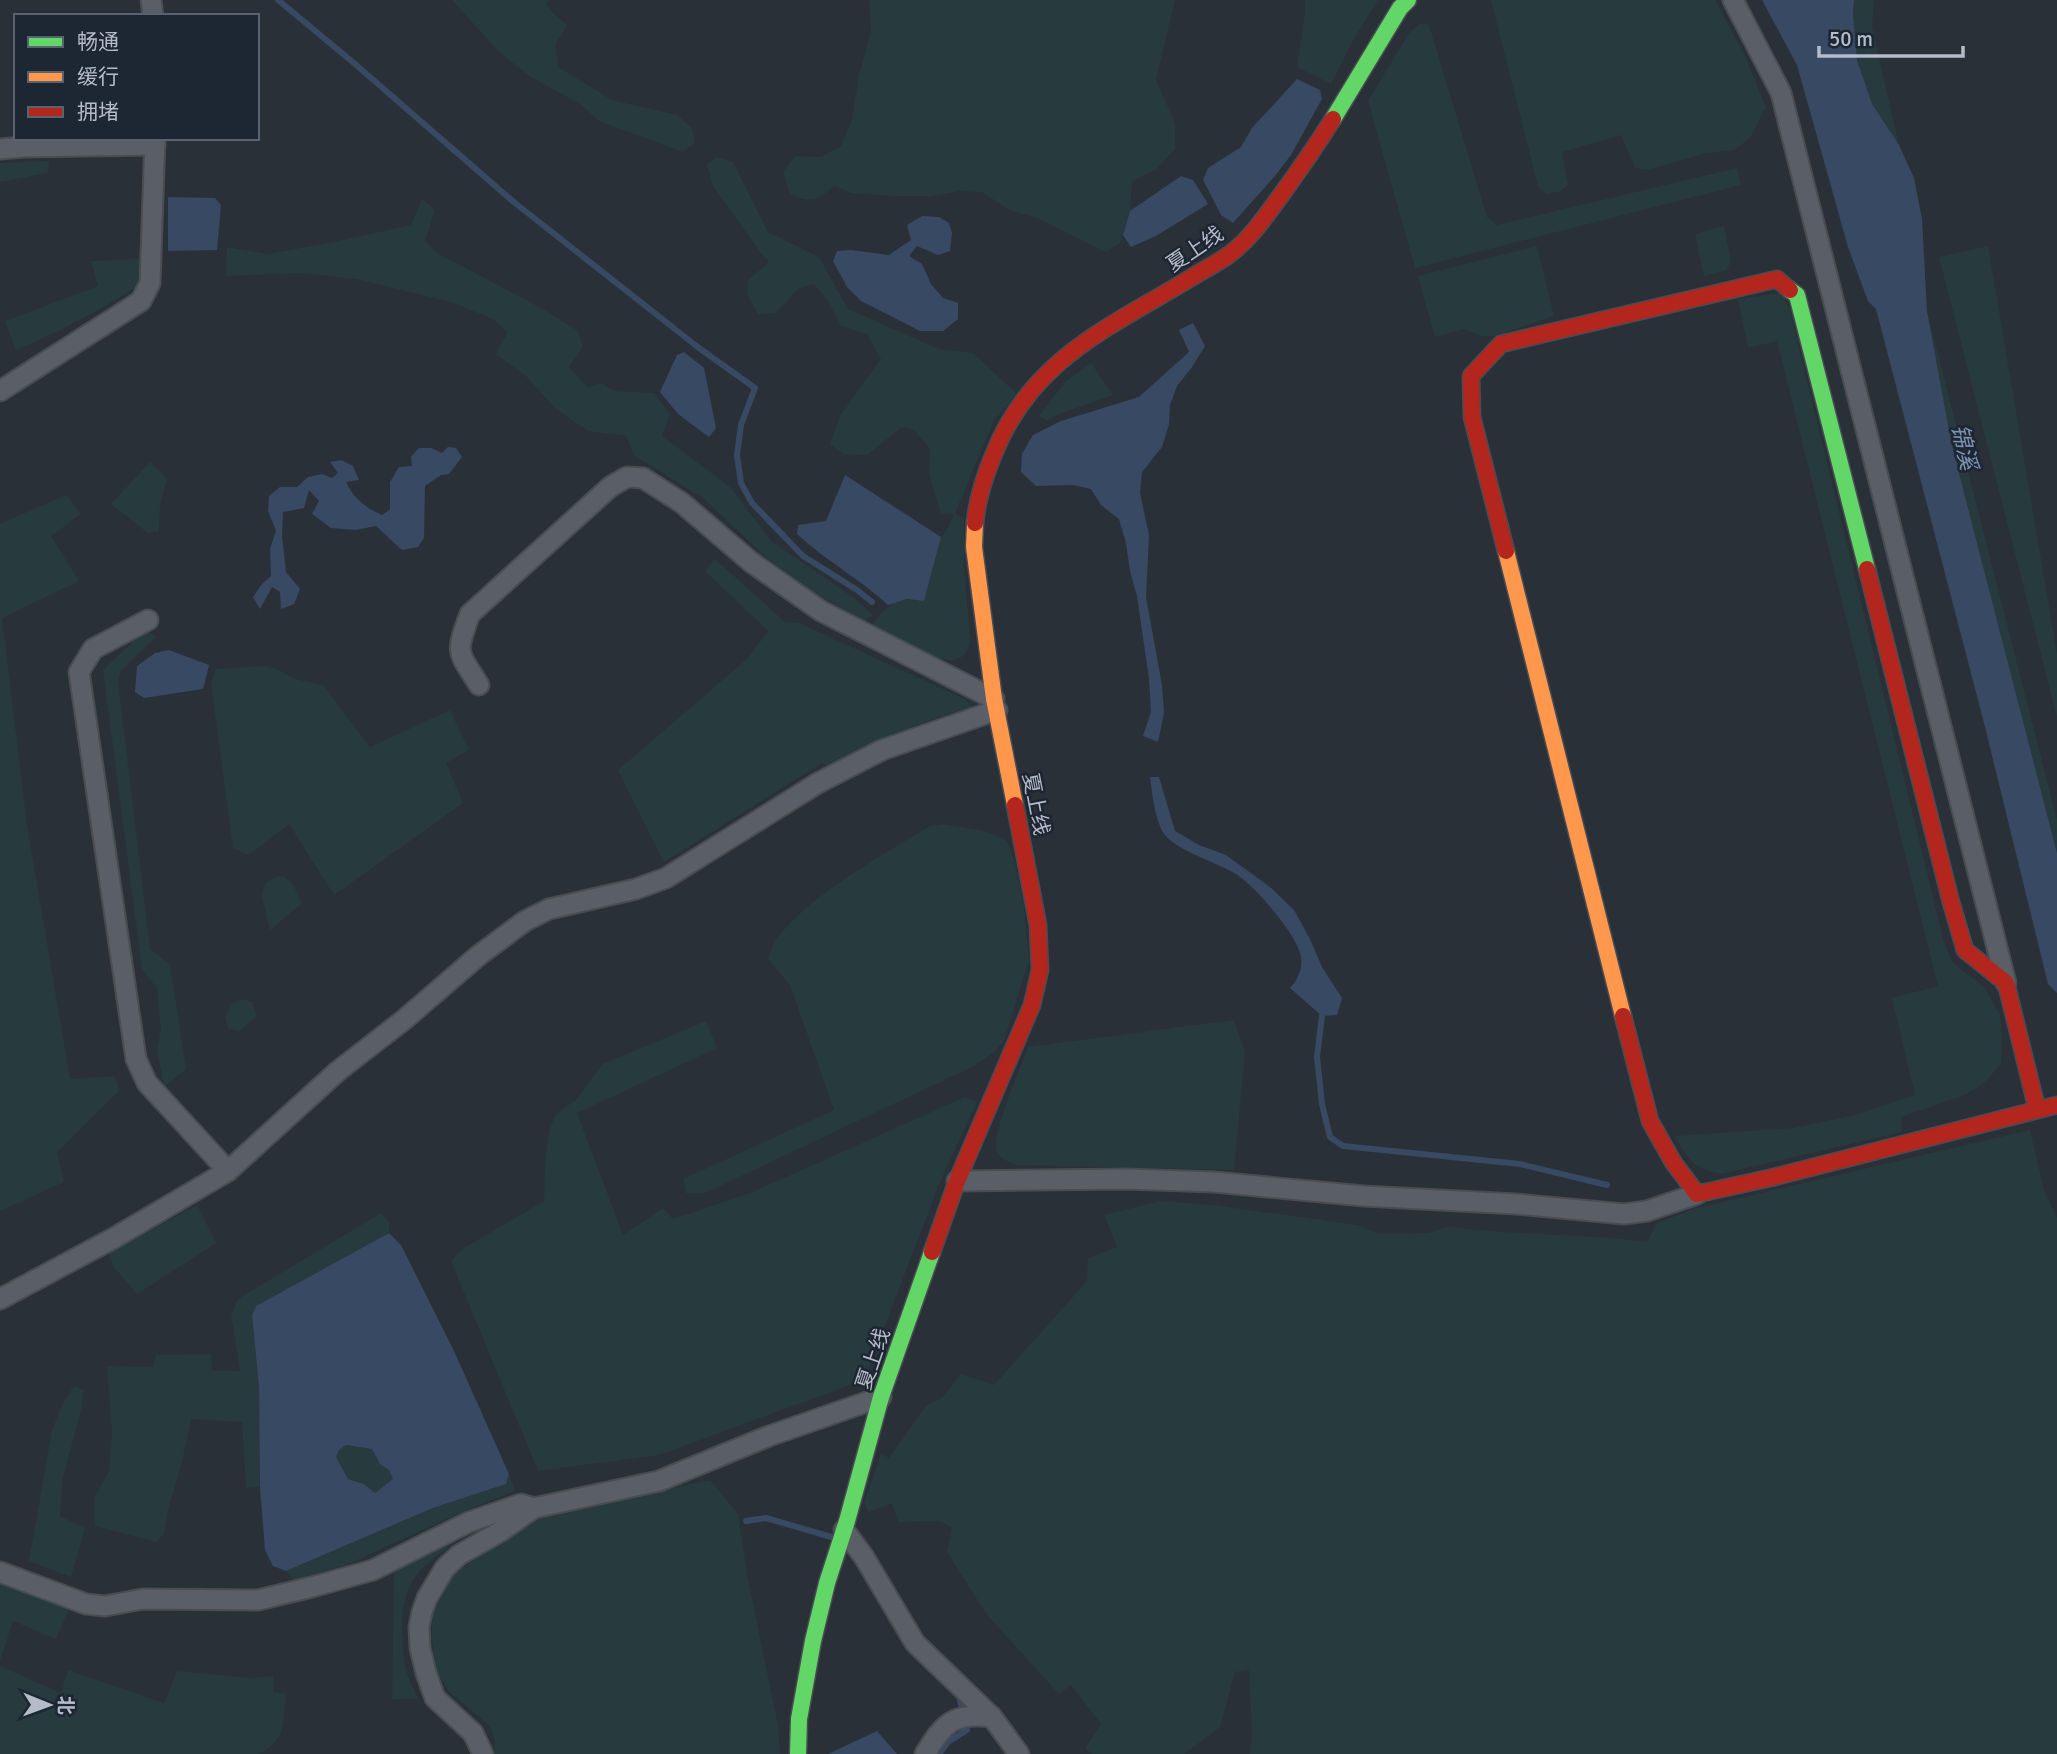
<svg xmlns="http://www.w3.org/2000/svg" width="2057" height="1754" font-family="Signika,'Noto Sans SC',sans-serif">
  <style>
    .green { fill: #273a3e }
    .water { fill: #384963; fill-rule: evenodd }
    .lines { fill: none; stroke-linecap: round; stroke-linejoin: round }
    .stream { stroke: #384963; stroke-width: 6 }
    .street-casing { stroke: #484c53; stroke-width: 23 }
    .fast-casing { stroke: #484c53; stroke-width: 19 }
    .slow-casing { stroke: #484c53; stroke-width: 19 }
    .jam-casing { stroke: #484c53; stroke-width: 19 }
    .street { stroke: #5a5e66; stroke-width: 19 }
    .fast { stroke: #63d668; stroke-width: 16 }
    .slow { stroke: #ff974d; stroke-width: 16 }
    .jam { stroke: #b3261e; stroke-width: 16 }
    .labels { text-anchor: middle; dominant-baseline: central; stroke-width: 5; stroke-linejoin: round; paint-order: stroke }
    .street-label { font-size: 21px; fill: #b4bcc9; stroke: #1d2633 }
    .water-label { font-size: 23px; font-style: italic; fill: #7c92b1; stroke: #1d2633 }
  </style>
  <rect width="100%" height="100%" fill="#2a3038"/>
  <g class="green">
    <path d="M452 0H549L546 4 555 15 567 25 555 45 558 67 612 100 677 115 692 128 695 143 683 152 599 121 580 104 531 77 500 53Z"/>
    <path d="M869 0H1175L1156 80 1175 123V149L1156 169 1132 181 1130 211 1120 243 1106 252 1035 217 1009 210 982 192 960 191 931 196H890L852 193 834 186C817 201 811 204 790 194L783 172 795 156 821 157 841 146 852 119 859 75 871 31Z"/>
    <path d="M1305 0H1378L1355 37 1331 84 1297 67 1305 13Z"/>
    <path d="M1491 0H1715L1745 56 1766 107 1750 138 1734 150 1706 153 1647 170 1635 168 1621 135 1562 152 1568 185 1561 191 1547 194 1538 187Z"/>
    <path d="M1854 0H1874L1872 27 1899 145C1890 131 1878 117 1871 103 1857 71 1851 35 1854 0Z"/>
    <path d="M1421 23 1429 25 1487 217 1497 225 1737 168 1741 185 1415 268 1368 101 1409 33Z"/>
    <path d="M716 157 733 162 768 232 819 257 848 309 939 349 973 353 1017 394 994 421 955 513 964 518V566L970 636C970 648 966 658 953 660 938 663 887 634 871 625 890 604 894 597 924 601L941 537 946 531 954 514H941L929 474 930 449 914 430 902 427 867 455 843 454 830 444 840 416 881 359 867 334 841 326 828 301 814 284 798 289 776 313 758 314 747 294 748 280 769 262 760 252 713 186 707 165Z"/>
    <path d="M49 161 48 173 0 182V163Z"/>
    <path d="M422 199 435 210 425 241 437 253 543 309 578 331 583 347 569 367 587 387 602 383 613 391 654 393 670 414 662 436 730 487 771 541 853 597 873 615 864 621 805 587 768 559 704 499 634 455 626 436 588 431 555 408 525 375 496 354 507 333 495 320 454 303 357 279 301 273 226 276 227 247 268 254 333 242 411 225Z"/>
    <path d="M1724 226 1731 262 1726 270 1704 276 1695 234Z"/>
    <path d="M1537 246 1554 316 1495 336H1480L1465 329 1435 337 1418 276Z"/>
    <path d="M1988 246 2057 654V717L1939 257Z"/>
    <path d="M140 259 138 286C99 311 59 332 16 350L5 321 98 286 91 261Z"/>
    <path d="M1782 293 1790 311 1944 942 1953 963 1984 987 2000 1015 2002 1038 2001 1064 1986 1081 1967 1094 1901 1117 1902 1132 1721 1174C1692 1168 1689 1161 1675 1136L1793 1128 1855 1115 1915 1095 1892 998 1938 986 1777 341 1748 348 1738 299Z"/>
    <path d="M1927 311 2057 820V853L1952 446Z"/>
    <path d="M1091 363 1113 395 1059 414 1047 421 1039 416 1066 381Z"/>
    <path d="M150 462 167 478 160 505 159 531 148 533 111 504Z"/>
    <path d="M66 495 81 514 51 536 79 581 2 618 27 825 70 1079 115 1076 119 1091 57 1152 64 1182 0 1211V524Z"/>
    <path d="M715 559 785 622 799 623 965 699 972 707C921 721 874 742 827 766L822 763 664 862 618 770 748 658 768 631 705 571Z"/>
    <path d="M144 631 157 636 121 671 118 681 150 949 170 965 186 1069 164 1087 157 1049 161 1030 157 988 142 969 103 670Z"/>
    <path d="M264 666 277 669 294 679 323 685 370 747 450 710 469 750 446 763 463 803 334 895 289 824 249 855 233 848 211 683 216 669Z"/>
    <path d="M943 824 985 831 1007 841 1014 859 1024 906 1029 960 1004 1041 994 1052 974 1066 705 1193H686L683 1179 834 1110 790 985 768 959C770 953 772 945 776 939 815 891 878 858 930 826Z"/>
    <path d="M283 876 292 883 302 903 270 930 262 896 265 883 275 877Z"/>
    <path d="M241 999 252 1002 257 1016 240 1031 229 1029 225 1018 231 1004Z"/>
    <path d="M1234 1020 1245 1052 1234 1170 1015 1165C1007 1161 997 1158 996 1148 993 1131 1021 1066 1028 1047Z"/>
    <path d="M706 1021 717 1048 577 1113 623 1235 663 1208 673 1219 750 1193 965 1097 977 1102 940 1182 864 1380 659 1455 538 1471 451 1261 461 1250 544 1201 545 1164 549 1131 556 1114 577 1099 603 1064Z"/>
    <path d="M2030 1130 2044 1190 2057 1218V1754H1250L1252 1735 1249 1670 1235 1672 1220 1727 1184 1754H1092L1085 1748 1101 1724 1071 1685 1059 1694 987 1615 947 1552 952 1528 940 1521 898 1522 892 1503 868 1512 864 1502 881 1454 889 1458 926 1406 942 1398 961 1374 994 1385 1087 1281 1088 1258 1117 1247 1104 1215 1161 1201 1213 1205 1358 1225 1378 1234 1428 1233 1447 1227 1502 1232 1615 1238 1647 1242 1657 1223 1693 1209Z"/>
    <path d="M197 1205 216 1243 137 1294 114 1267 109 1253Z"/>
    <path d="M381 1213 389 1222V1233L256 1306 252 1315 259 1387 260 1487 246 1488 242 1422 191 1419 182 1462 169 1506 164 1533 157 1542 95 1526 94 1498 109 1471 112 1433 107 1366 153 1367 156 1355 211 1354 212 1371H240L231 1315 238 1299Z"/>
    <path d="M74 1386 84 1390 81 1410 62 1481 60 1516 85 1528 71 1577 29 1561 52 1430 62 1405Z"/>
    <path d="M346 1445 372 1449 380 1464 389 1470 394 1479 375 1493 364 1484 348 1479 336 1457 339 1450Z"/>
    <path d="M509 1474 515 1491 464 1511 351 1563 294 1581 286 1571 433 1508 506 1484Z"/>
    <path d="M710 1480 738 1514 748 1579 778 1725 780 1754H495V1740L490 1726 449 1692 437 1671 431 1635 433 1612 454 1574 533 1519Z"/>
    <path d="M454 1543C439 1555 419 1567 411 1584 399 1606 401 1645 406 1669 408 1679 414 1689 418 1699H392L394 1571Z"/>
    <path d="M0 1583 69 1609 56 1639 13 1621 0 1661Z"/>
    <path d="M0 1666 61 1693 68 1670 164 1703 177 1671 249 1678 273 1676 274 1692 286 1694C283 1720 286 1743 258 1754H0Z"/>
  </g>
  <g class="water">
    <path d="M1762 0H1854L1853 14 1857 60 1872 104 1899 145 1914 178 1922 219 1927 311 1952 446 2057 853V993L2048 984 1985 727 1876 309 1868 301 1848 247 1797 65Z"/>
    <path d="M1297 79 1320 90 1322 99 1291 155 1275 176 1233 223 1221 215 1203 180 1208 168 1241 147 1252 128Z"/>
    <path d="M1181 176 1193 180 1208 204 1156 236 1131 247 1123 235 1130 211Z"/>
    <path d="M168 197 215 198 221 205 217 250 168 251Z"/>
    <path d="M922 216 939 217 949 223 952 233 950 251 938 255 917 246 909 256 922 264 931 284 943 298 958 303V319L943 331H920L861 301 847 287 833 261 837 251 851 250 889 255 911 240 907 225Z"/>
    <path d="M1193 323 1205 346 1192 367 1177 386 1170 405 1169 424 1162 447 1142 472 1140 493 1149 535 1146 597 1162 685 1164 713 1158 742 1143 736 1151 712 1149 679 1137 596 1130 571 1126 543 1119 519 1101 505 1091 489 1072 485 1036 486 1021 472 1022 454 1033 435 1061 421 1139 397 1189 352 1179 330Z"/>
    <path d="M684 352 704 368 716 428 709 437 678 414 660 392 677 355Z"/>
    <path d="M448 447 456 448 462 457 449 474 441 475 425 486 424 538 418 547 402 550 376 526 356 530 331 528 312 514 319 501 309 490 304 508 283 512 282 536 286 572 300 589 294 604 281 609 280 592 272 587 260 609 253 597 262 584 271 576 270 549 276 531 268 511 269 496 280 487H297L308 477 322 474 332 478 338 473 330 462 341 460 353 466 359 480 346 482C353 498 366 508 382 515L390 509V482L399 467 412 466 411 457 419 448H431L442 453Z"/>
    <path d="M845 475 941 537 924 601 907 599 888 605C860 579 825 560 797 534L798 525 826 521Z"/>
    <path d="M169 650 209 665 203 689 144 698 135 692 137 666 155 653Z"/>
    <path d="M1150 777H1159L1175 831 1199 845 1226 855 1270 887 1294 910 1310 939 1322 967 1342 998 1337 1015 1322 1016 1290 988C1299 978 1304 967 1300 953 1295 933 1254 885 1236 874 1218 863 1176 850 1165 835 1155 822 1152 792 1150 777Z"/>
    <path d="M389 1233 401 1245 454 1351 509 1474 506 1484 433 1508 286 1571 273 1566 265 1550 260 1487 259 1387 252 1315 256 1306ZM346 1445 372 1449 380 1464 389 1470 393 1479 375 1493 364 1484 348 1479 336 1457 339 1450Z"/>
    <path d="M877 1731 897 1754H828Z"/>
  </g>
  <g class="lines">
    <g class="stream">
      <path d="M278 0 355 64 515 203 699 348 755 388 741 425 737 455 741 483 752 503 803 556 857 590 872 602"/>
      <path d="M1322 1016 1317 1057 1322 1104 1330 1137 1343 1146 1520 1164 1607 1185"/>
      <path d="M746 1521 766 1518 835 1538"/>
      <path d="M939 1754 948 1742 967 1730 959 1696 956 1694"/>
    </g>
    <g class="street-casing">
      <g id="street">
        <path d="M151 0 153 16"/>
        <path d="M1733 0 1781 93 2006 983"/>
        <path d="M0 149 23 147 155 145"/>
        <path d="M0 391 141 301 150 283 155 138"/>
        <path d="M148 620 93 649 79 672 136 1059 147 1083 228 1171"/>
        <path d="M479 685C457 650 455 654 470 614L610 487 627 477 643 478 682 503 751 562 821 611 994 699"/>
        <path d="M957 1181 1126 1179 1214 1182 1364 1196 1516 1204 1624 1214 1647 1211 1697 1194"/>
        <path d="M0 1299 114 1238 228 1171 338 1071 405 1019 478 956 525 921 549 909 636 889 666 878 818 783 882 750 997 710"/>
        <path d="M844 1530 864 1557 915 1643 992 1717 1019 1754"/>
        <path d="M0 1572 86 1604 105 1606 143 1599 258 1600 312 1587 373 1570 469 1522 521 1504 534 1508 659 1481 769 1436 881 1397"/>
        <path d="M483 1754 473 1733 435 1698 426 1673 420 1648 419 1627 422 1612 427 1598 445 1568 459 1555 501 1531 534 1508"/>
        <path d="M925 1754C944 1723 954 1712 992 1717"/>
      </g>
    </g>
    <g class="fast-casing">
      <g id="fast">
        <path d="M1333 119 1400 8 1408 0"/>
        <path d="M1790 290 1797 295 1867 569"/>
        <path d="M798 1754 799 1719 813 1641 827 1583 847 1521 881 1397 932 1252"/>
      </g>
    </g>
    <g class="slow-casing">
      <g id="slow">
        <path d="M975 523 974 547 994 699 1015 805"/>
        <path d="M1506 551 1623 1016"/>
      </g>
    </g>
    <g class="jam-casing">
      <g id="jam">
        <path d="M975 523C977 499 984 478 993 456 1031 358 1111 327 1194 276 1206 269 1219 262 1230 254 1250 239 1265 217 1279 198 1298 172 1316 146 1333 119"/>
        <path d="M1506 551 1472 417 1471 376 1501 344 1777 279 1790 290"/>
        <path d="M1867 569 1951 902 1965 950 2006 983 2037 1109"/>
        <path d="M1623 1016 1650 1121 1673 1162 1697 1194 1770 1178 2057 1105"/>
        <path d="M932 1252 957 1181 1032 1005 1040 970 1038 925 1015 805"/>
      </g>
    </g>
    <use href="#street" class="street"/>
    <use href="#fast" class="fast"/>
    <use href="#slow" class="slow"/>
    <use href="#jam" class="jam"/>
  </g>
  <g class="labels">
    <g class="street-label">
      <text transform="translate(1195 249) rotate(-34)">夏上线</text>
      <text transform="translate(1036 804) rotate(79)">夏上线</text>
      <text transform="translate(873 1359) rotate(-71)">夏上线</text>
    </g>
    <g class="water-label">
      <text transform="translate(1964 447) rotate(77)">锦溪</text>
    </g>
  </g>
  <rect x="14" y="14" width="245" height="126" fill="#1d2633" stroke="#59626f" stroke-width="2"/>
  <rect x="28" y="37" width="35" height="10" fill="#63d668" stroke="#59626f" stroke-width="2"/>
  <text x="77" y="49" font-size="21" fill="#b4bcc9">畅通</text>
  <rect x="28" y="72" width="35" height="10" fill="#ff974d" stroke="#59626f" stroke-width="2"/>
  <text x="77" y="84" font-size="21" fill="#b4bcc9">缓行</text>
  <rect x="28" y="107" width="35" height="10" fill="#b3261e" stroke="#59626f" stroke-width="2"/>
  <text x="77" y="119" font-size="21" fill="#b4bcc9">拥堵</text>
  <g transform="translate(49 1705) rotate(91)" stroke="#1d2633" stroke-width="5" paint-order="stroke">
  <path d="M0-5L12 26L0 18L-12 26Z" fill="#b4bcc9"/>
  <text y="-10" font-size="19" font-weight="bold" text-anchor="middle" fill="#b4bcc9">北</text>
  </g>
  <path d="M1819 46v10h144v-10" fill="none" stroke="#b4bcc9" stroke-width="3.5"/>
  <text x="1829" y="46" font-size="21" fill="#b4bcc9" stroke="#1d2633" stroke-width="5" paint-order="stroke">50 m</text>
</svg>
